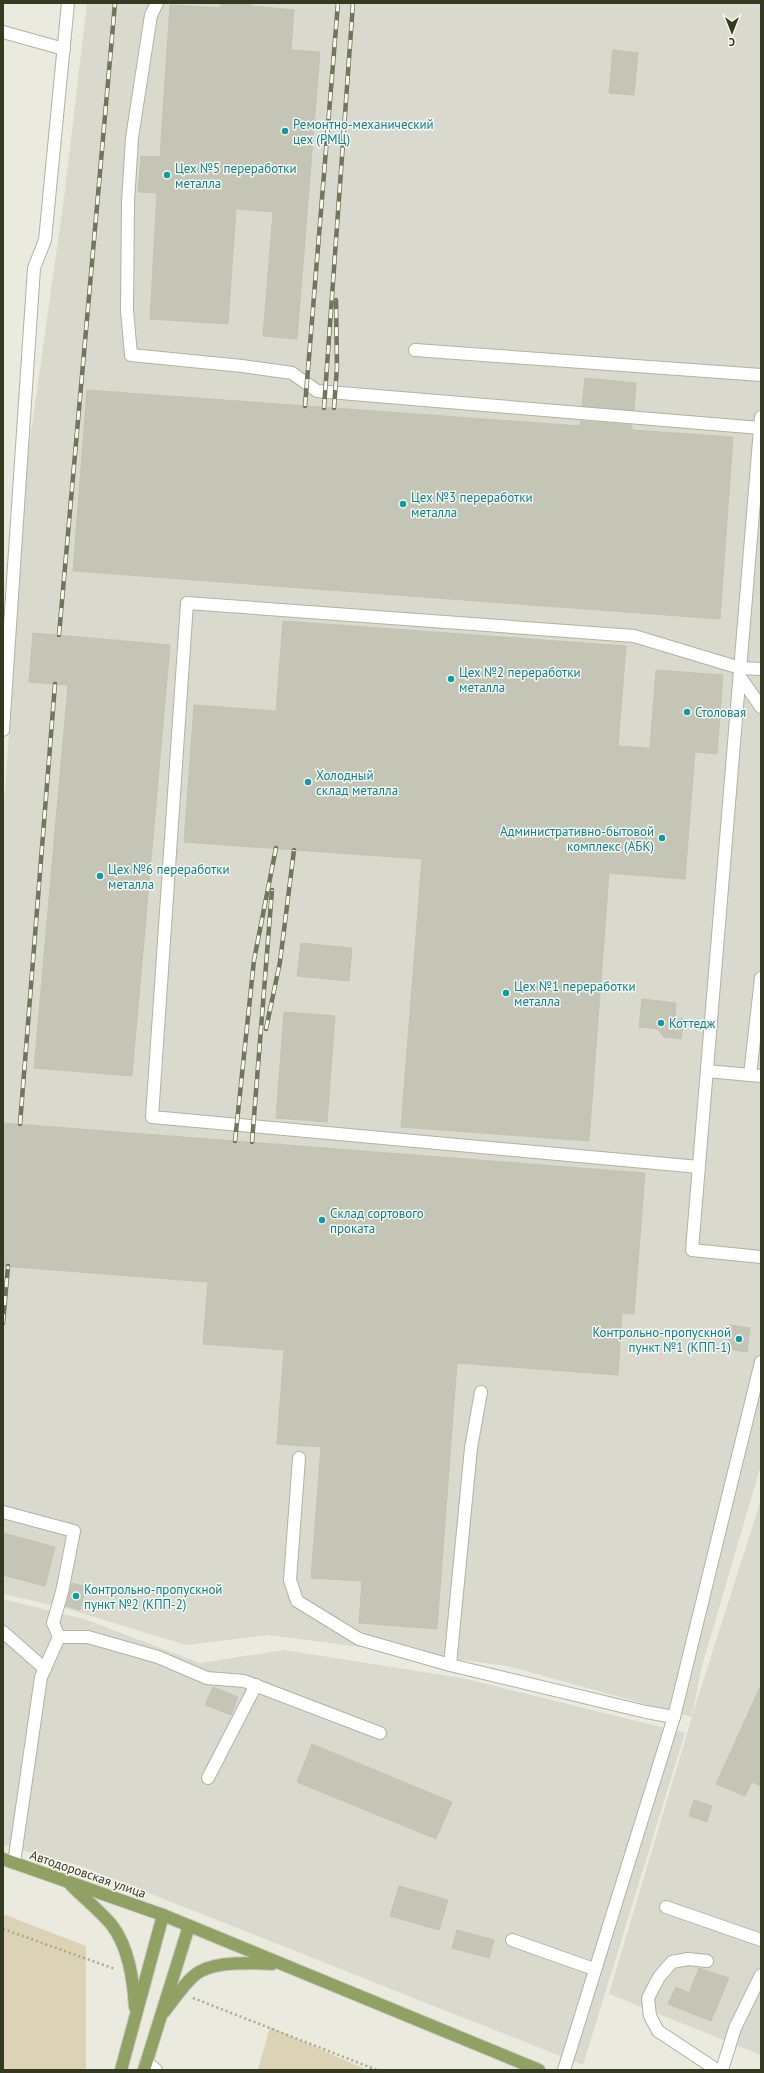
<svg xmlns="http://www.w3.org/2000/svg" width="764" height="2073" font-family="'PT Sans',sans-serif">
  <style>
    .built { fill: #d9dacd }
    .green { fill: #dcd3b7 }
    .building { fill: #c4c5b4; stroke: #c2c4b1 }
    .lines { fill: none; stroke-linecap: round; stroke-linejoin: round }
    .minor-casing { stroke: #b0b2a2; stroke-width: 14 }
    .major-casing { stroke: #c6c8c1; stroke-width: 14 }
    .path { stroke: #a5ae7f; stroke-width: 2.5; stroke-dasharray: 2 3; stroke-linecap: butt }
    .minor { stroke: #fff; stroke-width: 12 }
    .major { stroke: #91a063; stroke-width: 12 }
    .rail-casing { stroke: #70765a; stroke-width: 4.5 }
    .rail { stroke: #f7f7ef; stroke-width: 3; stroke-dasharray: 9; stroke-linecap: butt }
    .culture-dot { fill: #0f9aa8; stroke: #f7f7ef; stroke-width: 1.5 }
    .labels { text-anchor: middle; dominant-baseline: central; stroke-width: 3; stroke-linejoin: round; paint-order: stroke }
    .culture-label { font-size: 13px; fill: #0d838f; stroke: #f7f7ef; text-anchor: start }
    .street-label { font-size: 13px; fill: #343a20; stroke: #f7f7ef }
  </style>
  <rect width="100%" height="100%" fill="#eaeadf"/>
  <g class="built">
    <path d="M87 3H761V1465L701 1669 692 1716 761 1500V2055L609 1994 692 1717 508 1666 268 1635 186 1645 65 1608 3 1594V820L28 454 64 198Z"/>
    <path d="M3 1599 84 1619 200 1663 284 1650 462 1678 685 1733 583 2065 78 1865 3 1845Z"/>
  </g>
  <g class="green">
    <path d="M3 1914 86 1946V2070H3Z"/>
    <path d="M270 2027 367 2070H258Z"/>
  </g>
  <g class="building">
    <path d="M221 3 251 4V6L294 10 291 50 320 52 297 339 263 336 273 212 236 209 228 324 150 319 157 193 138 192 141 156 160 157 170 5 221 8Z"/>
    <path d="M613 50 638 53 634 95 609 93Z"/>
    <path d="M585 378 636 383 634 410 582 406Z"/>
    <path d="M87 390 580 426 581 421 632 425V430L733 437 720 619 73 571Z"/>
    <path d="M283 621 626 646 618 746 650 748 656 670 723 675 717 754 695 752 685 879 609 873 589 1141 401 1127 422 859 184 842 194 705 276 711Z"/>
    <path d="M33 633 170 645 132 1076 34 1068 68 685 29 682Z"/>
    <path d="M301 943 352 948 349 981 297 976Z"/>
    <path d="M642 999 676 1003 675 1018 684 1019 681 1039 664 1037 658 1029 639 1027Z"/>
    <path d="M284 1012 335 1016 327 1122 276 1118Z"/>
    <path d="M3 1123 645 1173 634 1314 622 1313 618 1375 457 1363 437 1629 359 1623 362 1581 311 1578 321 1447 277 1444 284 1350 203 1344 208 1282 3 1266Z"/>
    <path d="M730 1325 750 1328 747 1352 728 1349Z"/>
    <path d="M3 1533 55 1547 45 1586 3 1575Z"/>
    <path d="M72 1583 86 1587 80 1610 66 1606Z"/>
    <path d="M761 1685V1786L752 1782 745 1796 716 1784Z"/>
    <path d="M213 1687 238 1697 231 1715 205 1705Z"/>
    <path d="M312 1744 452 1802 436 1839 297 1782Z"/>
    <path d="M694 1800 712 1806 707 1822 689 1816Z"/>
    <path d="M399 1886 448 1900 439 1930 390 1916Z"/>
    <path d="M457 1930 494 1940 489 1958 452 1948Z"/>
    <path d="M699 1968 729 1978 711 2021 668 2004 676 1987 689 1993Z"/>
  </g>
  <g class="lines">
    <g class="minor-casing">
      <g id="minor">
        <path d="M157 3 151 15 132 138 128 202 127 310 131 355 242 366 292 373 317 391 760 428"/>
        <path d="M3 32 64 49"/>
        <path d="M415 350 761 375"/>
        <path d="M761 417 692 1250 761 1257"/>
        <path d="M740 677 761 707"/>
        <path d="M3 730 34 268 45 240 68 3"/>
        <path d="M707 1071 761 1076"/>
        <path d="M750 1075 761 978"/>
        <path d="M699 1167 152 1117 187 603 634 636 740 668 761 669"/>
        <path d="M481 1392 471 1448 450 1665 646 1712 674 1717"/>
        <path d="M299 1458 290 1580 297 1601 359 1639 450 1665"/>
        <path d="M3 1512 74 1531 62 1592 53 1623 59 1637"/>
        <path d="M3 1632 45 1669"/>
        <path d="M208 1778 256 1685"/>
        <path d="M14 1863 41 1677 59 1637H88L158 1657 207 1678 244 1681 380 1733"/>
        <path d="M666 1907 761 1940"/>
        <path d="M512 1940 594 1969"/>
        <path d="M707 1961 688 1959 672 1962 659 1977 648 1998 650 2016 658 2031 717 2070"/>
        <path d="M146 2062 156 2070"/>
        <path d="M564 2070 674 1717 761 1362"/>
        <path d="M722 2070 735 2028 761 1975"/>
      </g>
    </g>
    <g class="major-casing">
      <g id="major">
        <path d="M3 1859 163 1915 539 2070"/>
        <path d="M71 1885C84 1898 99 1910 111 1924 129 1947 133 1979 135 2007"/>
        <path d="M164 2012C173 2001 188 1977 201 1971 220 1961 251 1963 272 1964"/>
        <path d="M121 2070 163 1915"/>
        <path d="M144 2070 189 1926"/>
      </g>
    </g>
    <g class="path">
      <path d="M3 1929 115 1969"/>
      <path d="M193 1998 377 2070"/>
    </g>
    <use href="#minor" class="minor"/>
    <use href="#major" class="major"/>
    <g class="rail-casing">
      <g id="rail">
        <path d="M305 406 338 3"/>
        <path d="M324 408 353 3"/>
        <path d="M334 408 337 367 336 300"/>
        <path d="M59 635 115 3"/>
        <path d="M266 1029 280 962 294 850"/>
        <path d="M20 1124 55 684"/>
        <path d="M235 1141 254 960 276 848"/>
        <path d="M252 1142 272 890"/>
        <path d="M3 1323 8 1266"/>
      </g>
    </g>
    <use href="#rail" class="rail"/>
  </g>
  <g class="culture-dot">
    <circle cx="285" cy="131" r="4"/>
    <circle cx="167" cy="175" r="4"/>
    <circle cx="403" cy="504" r="4"/>
    <circle cx="451" cy="679" r="4"/>
    <circle cx="687" cy="712" r="4"/>
    <circle cx="308" cy="782" r="4"/>
    <circle cx="662" cy="838" r="4"/>
    <circle cx="100" cy="876" r="4"/>
    <circle cx="506" cy="993" r="4"/>
    <circle cx="661" cy="1023" r="4"/>
    <circle cx="322" cy="1220" r="4"/>
    <circle cx="739" cy="1339" r="4"/>
    <circle cx="76" cy="1596" r="4"/>
  </g>
  <g class="labels">
    <g class="culture-label">
      <text x="293" y="124">Ремонтно-механический<tspan x="293" dy="15">цех (РМЦ)</tspan></text>
      <text x="175" y="168">Цех №5 переработки<tspan x="175" dy="15">металла</tspan></text>
      <text x="411" y="497">Цех №3 переработки<tspan x="411" dy="15">металла</tspan></text>
      <text x="459" y="672">Цех №2 переработки<tspan x="459" dy="15">металла</tspan></text>
      <text x="695" y="712">Столовая</text>
      <text x="316" y="775">Холодный<tspan x="316" dy="15">склад металла</tspan></text>
      <text x="654" y="831" text-anchor="end">Административно-бытовой<tspan x="654" dy="15">комплекс (АБК)</tspan></text>
      <text x="108" y="869">Цех №6 переработки<tspan x="108" dy="15">металла</tspan></text>
      <text x="514" y="986">Цех №1 переработки<tspan x="514" dy="15">металла</tspan></text>
      <text x="669" y="1023">Коттедж</text>
      <text x="330" y="1213">Склад сортового<tspan x="330" dy="15">проката</tspan></text>
      <text x="731" y="1332" text-anchor="end">Контрольно-пропускной<tspan x="731" dy="15">пункт №1 (КПП-1)</tspan></text>
      <text x="84" y="1589">Контрольно-пропускной<tspan x="84" dy="15">пункт №2 (КПП-2)</tspan></text>
    </g>
    <g class="street-label">
      <text transform="translate(88 1874) rotate(19)">Автодоровская улица</text>
    </g>
  </g>
  <rect width="764" height="2073" fill="none" stroke="#343a20" stroke-width="8"/>
  <g transform="translate(732 32) rotate(180)" stroke="#f7f7ef" stroke-width="3" paint-order="stroke">
  <path d="M0-3L7 15L0 10L-7 15Z" fill="#343a20"/>
  <text y="-6" font-size="11" font-weight="bold" text-anchor="middle" fill="#343a20">С</text>
  </g>
</svg>
